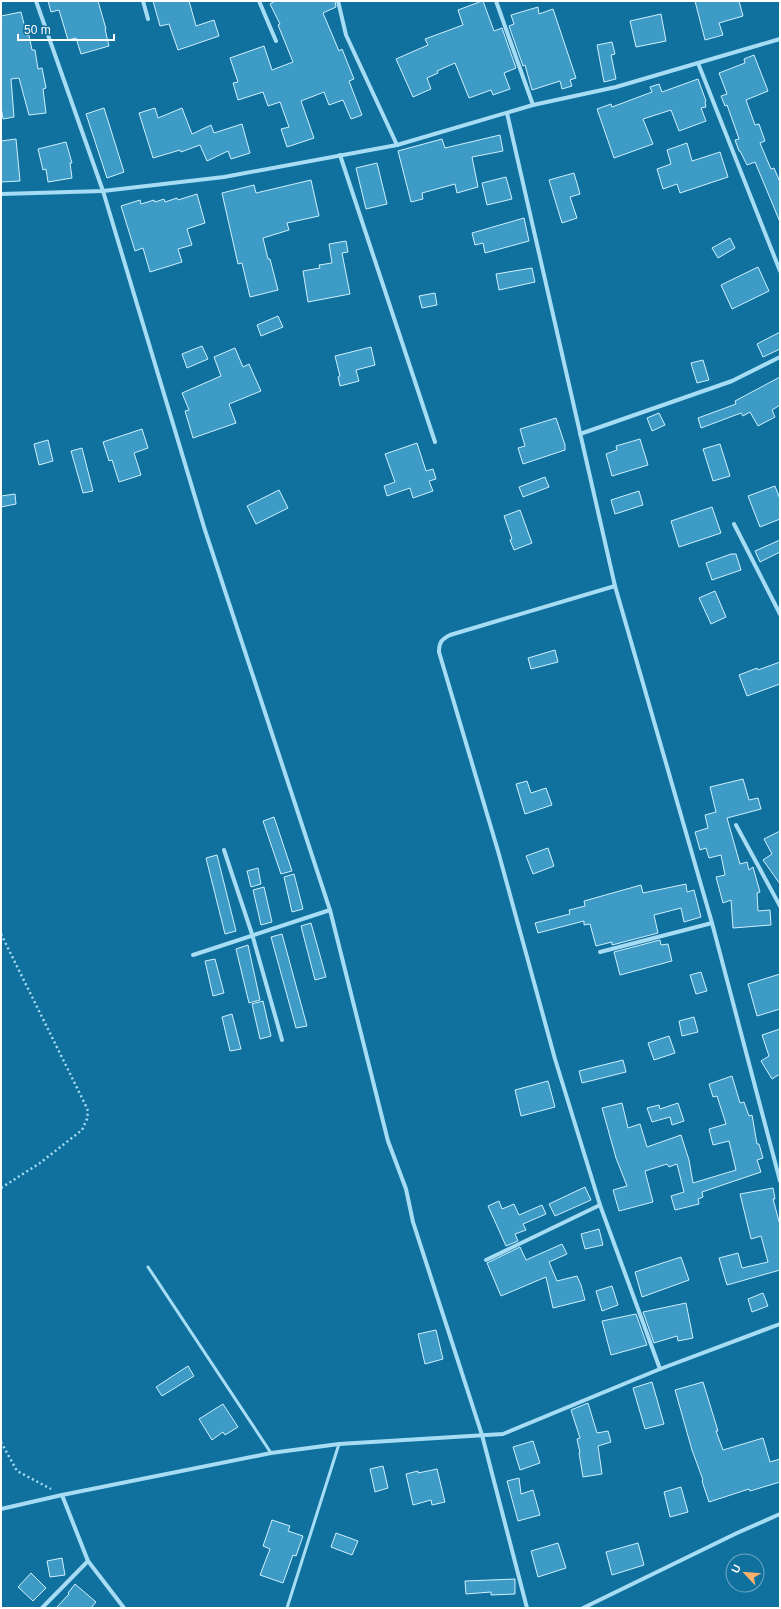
<svg xmlns="http://www.w3.org/2000/svg" width="781" height="1609" font-family="Arial,sans-serif">
  <style>
    .building { fill: #3e9bc6; stroke: #cff0fe }
    .lines { fill: none; stroke-linecap: round; stroke-linejoin: round }
    .path { stroke: #a6ddf5; stroke-width: 2.5; stroke-dasharray: 2 3; stroke-linecap: butt }
    .service { stroke: #a6ddf5; stroke-width: 3 }
    .minor { stroke: #a6ddf5; stroke-width: 4 }
  </style>
  <rect width="100%" height="100%" fill="#10709e"/>
  <g class="building">
    <path d="M48 1H98L106 29H105L109 46 81 54 76 38 68 40 59 10 51 12Z"/>
    <path d="M153 1H189L196 26 214 20 219 36 178 50 169 24 160 26Z"/>
    <path d="M275 1H335L336 7 323 13 339 51 342 49 354 79 349 81 362 115 351 119 343 100 329 105 324 92 301 101 314 138 287 147 281 129 289 127 280 102 268 106 263 92 238 100 233 83 238 82 230 58 264 46 272 70 293 62 278 25 280 24 270 4Z"/>
    <path d="M482 1H483L494 31 502 28 516 68 504 73 510 89 493 95 491 90 469 98 455 63 437 71 438 73 427 78 431 89 413 97 396 59 428 45 425 39 463 25 458 10Z"/>
    <path d="M695 1H739L743 16 719 23 723 35 705 40Z"/>
    <path d="M538 7 539 14 553 9 576 78 570 80 572 86 562 89 560 81 532 90 525 65 523 66 509 26 514 24 511 15Z"/>
    <path d="M21 12 27 36 29 35 32 50H35L38 69 42 68 46 88 43 89 46 113 29 115 19 78 11 79 14 117 3 119 1 107V16Z"/>
    <path d="M661 14 666 41 636 47 630 21Z"/>
    <path d="M612 42 615 54 611 55 616 79 604 82 597 45Z"/>
    <path d="M754 55 768 91 746 100 755 125 759 124 765 141 760 143 771 169 774 168 780 182V222L755 162 747 165 740 151H739L735 140 739 139 737 133 727 105 725 106 721 96 727 94 719 73 745 63 744 59Z"/>
    <path d="M698 79 706 101 705 102 706 107 701 108 706 121 679 131 671 110 643 119 653 144 614 158 597 109 611 104 612 107 652 92 650 87 659 84 662 92Z"/>
    <path d="M104 108 124 172 107 178 86 114Z"/>
    <path d="M155 108 158 118 182 108 192 134 211 125 214 133 242 124 250 153 231 159 228 151 207 161 200 145 181 152 180 150 153 158 139 113Z"/>
    <path d="M500 135 503 151 472 157 478 187 457 193 455 184 422 193 423 199 411 202 398 151 442 139 445 148Z"/>
    <path d="M16 139 20 181 1 182V141Z"/>
    <path d="M66 142 72 163H70L72 178 48 182 46 169 43 170 38 149Z"/>
    <path d="M687 143 692 161 720 152 728 177 680 193 677 184 663 189 657 169 671 164 667 150Z"/>
    <path d="M377 163 387 204 366 209 356 168Z"/>
    <path d="M574 173 580 194 570 197 577 218 562 223 549 180Z"/>
    <path d="M506 177 512 199 487 205 482 183Z"/>
    <path d="M311 180 319 216 287 223 289 230 263 238 268 259H270L278 290 250 297 242 263 238 264 222 193 254 185 256 193Z"/>
    <path d="M197 194 205 223 187 229 192 245 178 249 182 262 150 272 143 248 135 251 121 206 140 200 141 204 154 200 155 202 164 199 165 202 177 198 178 200Z"/>
    <path d="M524 218 529 241 485 253 483 243 475 245 472 233Z"/>
    <path d="M730 238 735 248 718 258 712 248Z"/>
    <path d="M346 241 348 252 342 253 350 294 308 302 303 271 320 268 319 265 332 263 329 244Z"/>
    <path d="M758 267 769 291 732 309 721 285Z"/>
    <path d="M532 268 535 282 499 290 496 274Z"/>
    <path d="M435 293 437 305 422 308 419 296Z"/>
    <path d="M278 316 283 327 261 336 257 325Z"/>
    <path d="M780 332V349L763 357 757 344Z"/>
    <path d="M202 346 208 359 187 368 182 354Z"/>
    <path d="M371 347 375 365 356 370 359 381 340 386 338 377 340 376 335 356Z"/>
    <path d="M235 348 243 367 249 364 261 391 229 404 236 423 193 438 185 411 189 410 182 393 221 376 214 357Z"/>
    <path d="M703 360 709 380 697 383 691 363Z"/>
    <path d="M780 377V405L772 410 775 417 758 426 750 412 743 416 741 413 701 428 698 418 736 404 735 401Z"/>
    <path d="M659 413 665 425 652 431 647 418Z"/>
    <path d="M556 418 565 445V450L523 464 518 448 525 446 520 429Z"/>
    <path d="M142 429 148 448 134 453 141 475 119 482 112 460 109 461 103 442Z"/>
    <path d="M640 439 648 465 612 476 606 454 617 450 616 446Z"/>
    <path d="M48 440 53 461 39 465 34 444Z"/>
    <path d="M417 443 426 471 433 469 436 479 429 481 433 491 413 498 410 488 387 496 384 486 395 482 385 454Z"/>
    <path d="M720 444 730 476 713 481 703 449Z"/>
    <path d="M82 448 93 491 83 493 71 451Z"/>
    <path d="M545 477 549 487 523 497 519 487Z"/>
    <path d="M775 486 780 499V519L760 527 748 496Z"/>
    <path d="M279 490 288 508 256 524 247 506Z"/>
    <path d="M639 491 643 505 615 514 611 500Z"/>
    <path d="M15 494 16 504 1 507V496Z"/>
    <path d="M712 507 721 533 679 547 671 521Z"/>
    <path d="M520 510 532 543 514 550 510 540 512 539 504 516Z"/>
    <path d="M780 540V552L760 562 755 551Z"/>
    <path d="M731 554H736L741 570 712 580 706 563Z"/>
    <path d="M715 591 726 617 711 624 699 598Z"/>
    <path d="M555 650 558 662 531 669 528 658Z"/>
    <path d="M780 662V684L747 696 739 675 757 668 758 670Z"/>
    <path d="M743 779 749 800 758 798 761 809 727 818 740 864 747 862 749 870 753 867 760 892 757 893 758 911 770 910 771 925 733 928 731 900 723 903 716 877 725 875 721 855 709 858 706 848 700 850 695 832 708 828 705 815 716 812 710 787Z"/>
    <path d="M527 781 531 793 546 788 552 805 525 814 516 784Z"/>
    <path d="M274 817 292 871 281 874 263 821Z"/>
    <path d="M780 831V884L763 860 772 854 764 839Z"/>
    <path d="M548 848 554 866 533 874 526 856Z"/>
    <path d="M217 855 236 931 225 934 206 858Z"/>
    <path d="M258 868 261 884 251 887 247 871Z"/>
    <path d="M294 874 303 909 292 912 284 877Z"/>
    <path d="M686 884 687 892 694 890 701 917 684 922 681 908 654 915 658 933 612 945V942L596 946 590 924 584 925V921L538 933 535 923 570 914 569 910 585 906 584 901 641 885 643 893Z"/>
    <path d="M264 887 272 922 261 925 253 890Z"/>
    <path d="M311 923 326 977 315 980 301 926Z"/>
    <path d="M282 934 307 1026 296 1028 271 937Z"/>
    <path d="M660 940 661 945 668 944 672 961 620 975 614 952Z"/>
    <path d="M248 945 260 1000 249 1003 236 949Z"/>
    <path d="M215 959 224 993 213 996 205 961Z"/>
    <path d="M701 972 707 991 696 994 690 975Z"/>
    <path d="M780 974V1009L757 1016 748 984Z"/>
    <path d="M263 1001 271 1036 260 1039 252 1004Z"/>
    <path d="M232 1014 241 1049 230 1051 222 1017Z"/>
    <path d="M694 1017 698 1032 682 1036 679 1021Z"/>
    <path d="M780 1029V1074L772 1079 761 1061 769 1056 762 1035Z"/>
    <path d="M669 1036 675 1053 654 1060 648 1043Z"/>
    <path d="M623 1060 626 1072 582 1083 579 1071Z"/>
    <path d="M732 1076 740 1103 744 1102 749 1116 752 1115 757 1144H759L763 1158 757 1160 761 1172 702 1192 703 1197 698 1199 699 1204 675 1210 671 1196 684 1192 677 1164 669 1167 667 1164 645 1171 653 1202 619 1211 613 1190 627 1186 616 1158 602 1108 622 1103 628 1128 640 1124 647 1147 681 1135 689 1160 693 1183 736 1170 729 1141 713 1145 709 1129 726 1124 717 1096 713 1097 709 1084Z"/>
    <path d="M548 1081 555 1107 521 1116 515 1090Z"/>
    <path d="M678 1103 684 1121 672 1125 670 1117 652 1122 647 1108 659 1105 660 1109Z"/>
    <path d="M585 1187 591 1200 555 1216 549 1204Z"/>
    <path d="M773 1188 775 1199H773L780 1225V1270L727 1285 719 1258 738 1253 742 1268 768 1262 761 1236 751 1239 740 1194Z"/>
    <path d="M499 1201 502 1209 514 1204 519 1215 542 1205 546 1214 523 1224 526 1230 515 1234 518 1241 506 1246 488 1206Z"/>
    <path d="M599 1229 603 1245 585 1249 581 1234Z"/>
    <path d="M562 1244 567 1254 549 1262 557 1281 577 1276 581 1285 585 1300 553 1308 546 1277 501 1296 487 1263 520 1247 526 1260Z"/>
    <path d="M681 1257 689 1280 642 1297 635 1272Z"/>
    <path d="M612 1286 618 1305 602 1311 596 1291Z"/>
    <path d="M763 1293 768 1306 752 1312 748 1299Z"/>
    <path d="M686 1303 693 1338 678 1341 677 1336 654 1343 643 1312Z"/>
    <path d="M636 1314 647 1345 611 1355 602 1321Z"/>
    <path d="M436 1330 443 1359 425 1364 418 1334Z"/>
    <path d="M188 1366 194 1376 162 1396 156 1387Z"/>
    <path d="M652 1382 664 1424 645 1429 633 1388Z"/>
    <path d="M703 1382 718 1431H716L723 1450 763 1438 770 1462 780 1459V1482L750 1491 749 1489 709 1502 702 1481 703 1480 692 1450 675 1390Z"/>
    <path d="M588 1403 597 1433 608 1431 611 1442 598 1446 602 1474 583 1477 579 1453H580L577 1439 580 1438 571 1410Z"/>
    <path d="M223 1404 238 1427 225 1435 223 1432 212 1440 199 1419Z"/>
    <path d="M533 1441 540 1463 520 1470 513 1447Z"/>
    <path d="M383 1466 388 1488 375 1492 370 1469Z"/>
    <path d="M437 1469 445 1502 432 1505 431 1500 413 1505 406 1474 418 1471V1473Z"/>
    <path d="M519 1478 521 1494 533 1490 540 1515 518 1521 507 1481Z"/>
    <path d="M681 1487 688 1512 670 1517 664 1492Z"/>
    <path d="M272 1520 290 1526 288 1531 303 1536 296 1556 293 1555 283 1583 260 1575 270 1549 263 1546Z"/>
    <path d="M336 1533 358 1541 352 1555 331 1547Z"/>
    <path d="M558 1543 566 1568 538 1577 531 1551Z"/>
    <path d="M638 1543 644 1565 612 1575 606 1552Z"/>
    <path d="M62 1558 65 1575 50 1577 47 1561Z"/>
    <path d="M31 1573 46 1588 33 1601 18 1587Z"/>
    <path d="M515 1579V1594L491 1595V1592L466 1594 465 1581Z"/>
    <path d="M75 1584 96 1602 91 1608H56L69 1594 68 1593Z"/>
  </g>
  <g class="lines">
    <g class="path">
      <path d="M1 934 85 1104 88 1111 87 1119 82 1130 40 1163 1 1188"/>
      <path d="M1 1442 17 1471 51 1489"/>
    </g>
    <g class="service">
      <path d="M148 1267 271 1453"/>
      <path d="M287 1608 339 1444"/>
    </g>
    <g class="minor">
      <path d="M36 1 103 191 204 527 330 910 388 1141 406 1189 413 1222 482 1435 527 1608"/>
      <path d="M143 1 148 19"/>
      <path d="M259 1 276 41"/>
      <path d="M338 1 346 35 397 145"/>
      <path d="M496 1 533 105"/>
      <path d="M698 63 780 271"/>
      <path d="M507 113 615 586 712 923 780 1181"/>
      <path d="M340 155 435 442"/>
      <path d="M1 194 103 191 224 177 397 145 533 105 616 87 780 39"/>
      <path d="M580 434 732 381 780 357"/>
      <path d="M734 524 780 614"/>
      <path d="M615 586 450 635C442 639 439 642 439 652L498 851 555 1059 600 1205 660 1369"/>
      <path d="M736 825 780 906"/>
      <path d="M224 850 252 934 282 1040"/>
      <path d="M600 952 712 923"/>
      <path d="M193 955 330 910"/>
      <path d="M486 1260 600 1205"/>
      <path d="M62 1495 88 1561 124 1608"/>
      <path d="M1 1509 62 1495 271 1453 339 1444 503 1434 660 1369 780 1324"/>
      <path d="M42 1608 88 1561"/>
      <path d="M583 1608 737 1533 780 1514"/>
    </g>
  </g>
  <rect width="781" height="1609" fill="none" stroke="#ffffff" stroke-width="4"/>
  <g transform="translate(745 1573) rotate(296)"><circle r="19" fill="#10709e" stroke="#70a9c5"/>
  <path d="M0-3L7 15L0 10L-7 15Z" fill="#ffb06a"/>
  <text y="-6" font-size="11" font-weight="bold" text-anchor="middle" fill="#ffffff">U</text>
  </g>
  <path d="M18 34v6h96v-6" fill="none" stroke="#ffffff" stroke-width="2"/>
  <text x="24" y="34" font-size="12" fill="#ffffff" stroke="#10709e" stroke-width="3" paint-order="stroke">50 m</text>
</svg>
